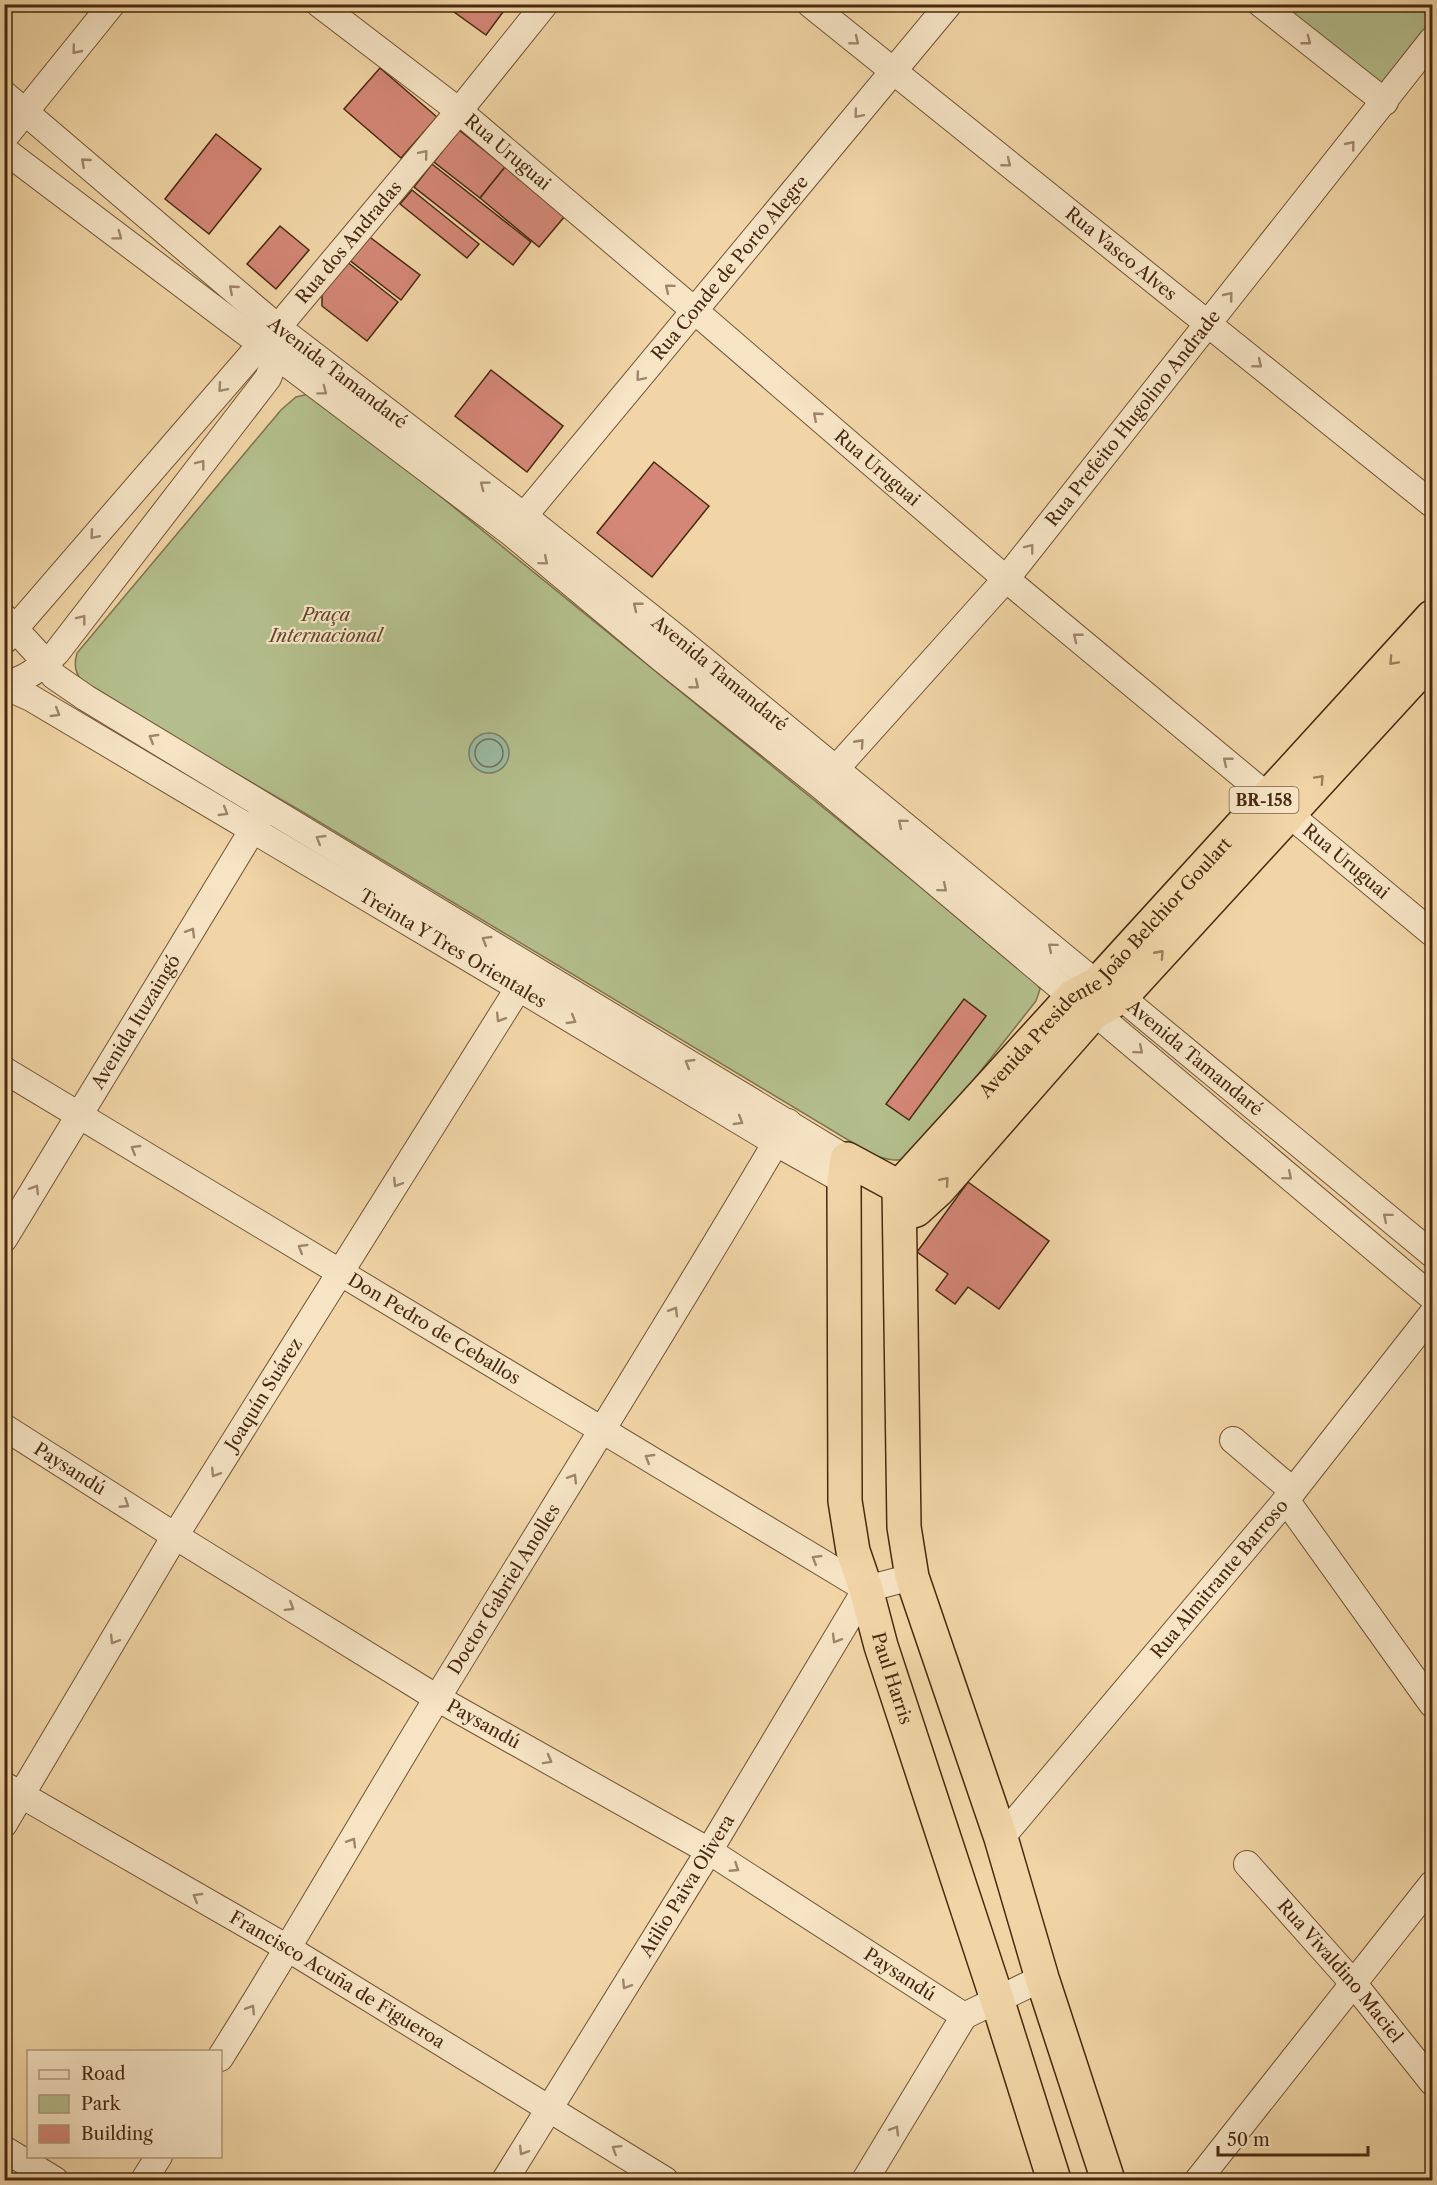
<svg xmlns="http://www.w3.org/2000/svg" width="1437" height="2185" font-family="'Libre Caslon Text',serif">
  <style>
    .green { fill: #b3be8c; stroke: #7e744e; stroke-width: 1.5 }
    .water { fill: #9bb9a2; stroke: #7a7f68; stroke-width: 1.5 }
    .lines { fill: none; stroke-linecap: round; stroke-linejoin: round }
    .shore { stroke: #727159; stroke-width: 1.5 }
    .building { fill: #d48777; stroke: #482910; stroke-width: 1.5 }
    .minor-casing { stroke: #725436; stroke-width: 28 }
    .highway-casing { stroke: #482910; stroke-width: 36 }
    .minor { stroke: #f6e4c5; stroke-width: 26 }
    .highway { stroke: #f1d5a6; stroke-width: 33 }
    .oneway { stroke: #9f866a }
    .oneway2 { stroke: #9c7f5b }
    .labels { text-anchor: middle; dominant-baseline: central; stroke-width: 4.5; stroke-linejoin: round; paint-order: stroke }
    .shield { fill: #f6e4c5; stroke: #7c6146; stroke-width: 1.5 }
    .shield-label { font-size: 16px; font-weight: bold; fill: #482910 }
    .street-label { font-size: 18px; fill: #482910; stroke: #f6e4c5 }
    .park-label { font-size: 18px; font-style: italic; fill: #5d4729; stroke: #f6e4c5 }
  </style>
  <rect width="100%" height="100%" fill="#f1d5a6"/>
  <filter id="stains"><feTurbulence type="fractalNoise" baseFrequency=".00333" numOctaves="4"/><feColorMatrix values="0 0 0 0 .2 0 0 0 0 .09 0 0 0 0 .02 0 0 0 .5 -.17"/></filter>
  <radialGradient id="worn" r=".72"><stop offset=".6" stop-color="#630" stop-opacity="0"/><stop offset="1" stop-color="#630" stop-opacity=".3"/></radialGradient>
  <g class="green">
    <path d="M1261 5H1432V40L1385 102Z"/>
    <path d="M309 394 322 400 1033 978 1040 989 1036 1001 912 1158C897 1162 888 1160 873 1155L301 811 85 686C76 674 73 667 77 653L281 410 296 397Z"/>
  </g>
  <circle class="water" cx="489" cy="753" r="20"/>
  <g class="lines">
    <circle class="shore" cx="489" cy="753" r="14"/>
  </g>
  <g class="building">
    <path d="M443 4H491L503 12 486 35Z"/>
    <path d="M380 68 437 117 401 158 344 109Z"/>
    <path d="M459 130 505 167 480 198 434 162Z"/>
    <path d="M216 134 261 169 209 234 165 199Z"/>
    <path d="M432 164 531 242 513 265 414 187Z"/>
    <path d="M505 167 565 216 539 247 480 198Z"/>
    <path d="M412 190 479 244 467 258 400 204Z"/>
    <path d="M280 226 309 250 276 289 247 264Z"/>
    <path d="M367 235 420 275 401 300 348 259Z"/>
    <path d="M346 261 398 302 367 341 322 306V290Z"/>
    <path d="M491 370 563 426 527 472 455 416Z"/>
    <path d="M654 462 709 506 652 577 597 533Z"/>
    <path d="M964 999 986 1016 909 1120 886 1104Z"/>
    <path d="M968 1182 1049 1241 999 1309 968 1287 955 1304 936 1290 948 1274 917 1252Z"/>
  </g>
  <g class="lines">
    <g class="minor-casing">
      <g id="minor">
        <path id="s1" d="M319 4 459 111 695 311 1006 579 1432 933"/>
        <path id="s2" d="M810 4 1432 504"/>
        <path d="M1261 4 1385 102"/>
        <path id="s3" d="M4 94 276 326 524 516 678 639 1097 984 1121 997 1432 1254"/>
        <path d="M4 138 112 4"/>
        <path d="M4 150 510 532 662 659 821 786 1072 997 1094 1012 1432 1297"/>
        <path id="s4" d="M514 528 949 4"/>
        <path d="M4 617 38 654 54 676 86 698 847 1159"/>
        <path d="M5 640 261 344"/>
        <path id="s5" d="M4 684C25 681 42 667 57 652L268 378 277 355 278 327 459 111 545 4"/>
        <path id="s6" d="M4 686 31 698 519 988 776 1143 844 1181"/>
        <path id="s7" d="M825 781 1006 579 1432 40"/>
        <path id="s8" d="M4 1070 866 1589"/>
        <path id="s9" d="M4 1239 261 816"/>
        <path id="s10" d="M4 1427 175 1536 437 1698 709 1851 964 2016"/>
        <path d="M1233 1440 1293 1491"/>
        <path d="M1286 1500 1432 1704"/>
        <path d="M866 1589 912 1577"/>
        <path id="s11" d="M4 1785 289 1949 665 2180"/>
        <path id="s12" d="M4 1824 175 1536 531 968"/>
        <path id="s13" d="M1001 1838 1286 1500 1432 1314"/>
        <path id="s14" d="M1247 1864 1354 1984 1432 2082"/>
        <path d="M964 2016 1042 1978"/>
        <path id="s15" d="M220 2058C295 1939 365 1816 439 1695 555 1505 675 1315 788 1122"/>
        <path d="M4 2149 55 2180"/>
        <path d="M144 2180 159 2156"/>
        <path id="s16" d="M505 2180 709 1851 866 1589"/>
        <path d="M865 2180 964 2016"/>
        <path d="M1198 2180 1432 1884"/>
      </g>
    </g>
    <g class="highway-casing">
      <g id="highway">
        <path id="s17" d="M899 1187 847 1159 844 1181 845 1501 853 1551 866 1589 881 1646 997 1999 1054 2180"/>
        <path d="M899 1187 904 1527 912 1577 1001 1838 1042 1978 1108 2180"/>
        <path id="s18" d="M899 1187 1072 997 1097 984 1432 617"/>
        <path d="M900 1215 916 1210 938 1190 1094 1012 1121 997 1432 658"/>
      </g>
    </g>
    <use href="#minor" class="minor"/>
    <use href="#highway" class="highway"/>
  </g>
  <defs><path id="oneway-chevron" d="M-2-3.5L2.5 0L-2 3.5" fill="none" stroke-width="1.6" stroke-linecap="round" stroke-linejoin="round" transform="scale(1.5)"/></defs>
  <g class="oneway">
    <use href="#oneway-chevron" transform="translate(855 41) rotate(39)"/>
    <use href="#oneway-chevron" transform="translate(1307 41) rotate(38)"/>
    <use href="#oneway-chevron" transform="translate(76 50) rotate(129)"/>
    <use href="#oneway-chevron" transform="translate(858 114) rotate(130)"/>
    <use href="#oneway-chevron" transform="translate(1351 145) rotate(-51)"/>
    <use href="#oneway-chevron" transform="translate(424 154) rotate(-50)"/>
    <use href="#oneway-chevron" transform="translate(85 162) rotate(-139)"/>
    <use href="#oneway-chevron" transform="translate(1007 163) rotate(39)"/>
    <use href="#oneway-chevron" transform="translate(118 236) rotate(37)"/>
    <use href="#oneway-chevron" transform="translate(669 288) rotate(-140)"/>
    <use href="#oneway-chevron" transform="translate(233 289) rotate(-139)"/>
    <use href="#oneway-chevron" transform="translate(1229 296) rotate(-51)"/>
    <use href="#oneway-chevron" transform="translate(1258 364) rotate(39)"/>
    <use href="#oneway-chevron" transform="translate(640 377) rotate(130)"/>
    <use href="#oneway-chevron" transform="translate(222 388) rotate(131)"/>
    <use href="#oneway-chevron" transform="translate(323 391) rotate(37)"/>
    <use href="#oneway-chevron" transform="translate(817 416) rotate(-139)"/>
    <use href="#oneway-chevron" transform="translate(201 464) rotate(-52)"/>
    <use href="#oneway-chevron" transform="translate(484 485) rotate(-143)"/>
    <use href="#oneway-chevron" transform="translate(94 535) rotate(131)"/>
    <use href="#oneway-chevron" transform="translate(1030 548) rotate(-52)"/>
    <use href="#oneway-chevron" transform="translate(544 561) rotate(40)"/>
    <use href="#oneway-chevron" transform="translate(637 606) rotate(-141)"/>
    <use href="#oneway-chevron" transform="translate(82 619) rotate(-52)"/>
    <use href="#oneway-chevron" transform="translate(1077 637) rotate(-141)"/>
    <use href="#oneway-chevron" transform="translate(695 685) rotate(39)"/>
    <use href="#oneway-chevron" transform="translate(56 713) rotate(31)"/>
    <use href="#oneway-chevron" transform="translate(153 738) rotate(-149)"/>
    <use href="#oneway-chevron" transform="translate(860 743) rotate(-48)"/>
    <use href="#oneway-chevron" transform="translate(1227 761) rotate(-141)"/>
    <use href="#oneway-chevron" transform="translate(224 812) rotate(31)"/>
    <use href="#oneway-chevron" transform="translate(902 823) rotate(-140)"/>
    <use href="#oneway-chevron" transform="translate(320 839) rotate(-149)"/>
    <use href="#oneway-chevron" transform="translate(943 888) rotate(40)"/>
    <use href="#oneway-chevron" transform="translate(191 932) rotate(-59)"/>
    <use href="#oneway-chevron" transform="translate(486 940) rotate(-149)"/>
    <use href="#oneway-chevron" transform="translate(1052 947) rotate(-140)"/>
    <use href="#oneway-chevron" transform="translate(500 1018) rotate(122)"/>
    <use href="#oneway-chevron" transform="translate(572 1020) rotate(31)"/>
    <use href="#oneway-chevron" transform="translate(1139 1050) rotate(40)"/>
    <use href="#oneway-chevron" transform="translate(689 1063) rotate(-149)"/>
    <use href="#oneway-chevron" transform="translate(739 1121) rotate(31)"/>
    <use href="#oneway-chevron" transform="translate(135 1149) rotate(-149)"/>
    <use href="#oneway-chevron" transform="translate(1288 1176) rotate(40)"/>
    <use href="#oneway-chevron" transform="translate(397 1183) rotate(122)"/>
    <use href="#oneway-chevron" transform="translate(35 1189) rotate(-58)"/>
    <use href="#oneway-chevron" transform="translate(1387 1217) rotate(-140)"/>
    <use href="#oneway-chevron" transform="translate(302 1248) rotate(-149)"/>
    <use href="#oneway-chevron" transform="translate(674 1311) rotate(-59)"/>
    <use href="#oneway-chevron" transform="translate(649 1458) rotate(-149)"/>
    <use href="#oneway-chevron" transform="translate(215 1473) rotate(122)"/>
    <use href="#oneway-chevron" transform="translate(573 1478) rotate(-58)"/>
    <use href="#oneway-chevron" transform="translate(125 1504) rotate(33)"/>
    <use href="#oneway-chevron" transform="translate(816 1559) rotate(-149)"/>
    <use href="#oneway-chevron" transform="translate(290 1607) rotate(32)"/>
    <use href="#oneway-chevron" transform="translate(836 1639) rotate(121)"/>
    <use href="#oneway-chevron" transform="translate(114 1640) rotate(121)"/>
    <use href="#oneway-chevron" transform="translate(548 1760) rotate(29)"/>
    <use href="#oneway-chevron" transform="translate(352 1842) rotate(-59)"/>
    <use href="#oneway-chevron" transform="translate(735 1868) rotate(33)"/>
    <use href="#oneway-chevron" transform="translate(197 1897) rotate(-150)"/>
    <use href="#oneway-chevron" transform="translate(626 1985) rotate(122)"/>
    <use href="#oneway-chevron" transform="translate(251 2009) rotate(-58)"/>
    <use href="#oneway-chevron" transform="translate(895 2130) rotate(-59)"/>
    <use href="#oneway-chevron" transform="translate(616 2149) rotate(-148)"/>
    <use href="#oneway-chevron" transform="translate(523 2151) rotate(122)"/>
  </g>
  <g class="oneway2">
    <use href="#oneway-chevron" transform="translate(1393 661) rotate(133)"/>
    <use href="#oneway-chevron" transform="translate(1320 779) rotate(-47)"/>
    <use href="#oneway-chevron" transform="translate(1160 954) rotate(-48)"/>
    <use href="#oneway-chevron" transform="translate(945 1181) rotate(-49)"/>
  </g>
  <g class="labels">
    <rect class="shield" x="1229.5" y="787" width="69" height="26" rx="4.5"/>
    <g class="shield-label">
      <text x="1264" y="800">BR-158</text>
    </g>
    <g class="street-label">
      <text stroke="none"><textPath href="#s1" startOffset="240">Rua Uruguai</textPath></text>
      <text stroke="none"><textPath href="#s5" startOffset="572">Rua dos Andradas</textPath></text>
      <text stroke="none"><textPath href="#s2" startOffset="399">Rua Vasco Alves</textPath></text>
      <text stroke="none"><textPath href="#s4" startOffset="338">Rua Conde de Porto Alegre</textPath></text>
      <text stroke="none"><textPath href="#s3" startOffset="435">Avenida Tamandaré</textPath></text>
      <text stroke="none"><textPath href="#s7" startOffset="476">Rua Prefeito Hugolino Andrade</textPath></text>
      <text stroke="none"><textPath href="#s1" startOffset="726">Rua Uruguai</textPath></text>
      <text stroke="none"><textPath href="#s3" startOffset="921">Avenida Tamandaré</textPath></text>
      <text stroke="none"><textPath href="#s1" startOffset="1338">Rua Uruguai</textPath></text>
      <text stroke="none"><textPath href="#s6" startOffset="520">Treinta Y Tres Orientales</textPath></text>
      <text stroke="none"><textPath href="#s18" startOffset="302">Avenida Presidente João Belchior Goulart</textPath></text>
      <text stroke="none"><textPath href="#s9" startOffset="254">Avenida Ituzaingó</textPath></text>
      <text stroke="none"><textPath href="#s3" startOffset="1533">Avenida Tamandaré</textPath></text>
      <text stroke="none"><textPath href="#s8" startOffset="502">Don Pedro de Ceballos</textPath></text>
      <text stroke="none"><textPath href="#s12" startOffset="502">Joaquín Suárez</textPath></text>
      <text stroke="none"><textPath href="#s10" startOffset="78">Paysandú</textPath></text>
      <text stroke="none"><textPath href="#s13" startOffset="339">Rua Almitrante Barroso</textPath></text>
      <text stroke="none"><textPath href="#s15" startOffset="548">Doctor Gabriel Anolles</textPath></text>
      <text stroke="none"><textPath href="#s17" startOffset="585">Paul Harris</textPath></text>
      <text stroke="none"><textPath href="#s10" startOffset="564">Paysandú</textPath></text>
      <text stroke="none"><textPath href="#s16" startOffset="346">Atilio Paiva Olivera</textPath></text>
      <text stroke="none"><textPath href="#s14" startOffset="142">Rua Vivaldino Maciel</textPath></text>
      <text stroke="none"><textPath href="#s10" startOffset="1050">Paysandú</textPath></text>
      <text stroke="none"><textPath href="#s11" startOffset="386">Francisco Acuña de Figueroa</textPath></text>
    </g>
    <g class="park-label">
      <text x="326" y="615">Praça<tspan x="326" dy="21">Internacional</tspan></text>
    </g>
  </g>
  <rect width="1437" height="2185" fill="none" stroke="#f1d5a6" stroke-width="24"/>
  <rect x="6" y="6" width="1425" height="2173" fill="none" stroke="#482910" stroke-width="3"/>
  <rect x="12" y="12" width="1413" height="2161" fill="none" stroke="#482910" stroke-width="1.5"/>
  <rect x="27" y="2050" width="195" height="108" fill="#f6e4c5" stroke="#b0997d" stroke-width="1.5"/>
  <rect x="39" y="2070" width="30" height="9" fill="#f6e4c5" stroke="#b0997d" stroke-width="1.5"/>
  <text x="81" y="2080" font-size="18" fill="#482910">Road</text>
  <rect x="39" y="2095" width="30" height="18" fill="#b3be8c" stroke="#b0997d" stroke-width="1.5"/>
  <text x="81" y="2110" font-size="18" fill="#482910">Park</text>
  <rect x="39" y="2125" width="30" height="18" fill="#d48777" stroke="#b0997d" stroke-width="1.5"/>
  <text x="81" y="2140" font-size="18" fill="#482910">Building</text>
  <path d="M1218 2146v9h150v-9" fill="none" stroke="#482910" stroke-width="3"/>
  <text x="1227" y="2146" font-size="18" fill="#482910" stroke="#f6e4c5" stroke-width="4.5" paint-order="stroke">50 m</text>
  <rect width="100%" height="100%" filter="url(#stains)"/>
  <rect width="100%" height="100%" fill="url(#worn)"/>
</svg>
